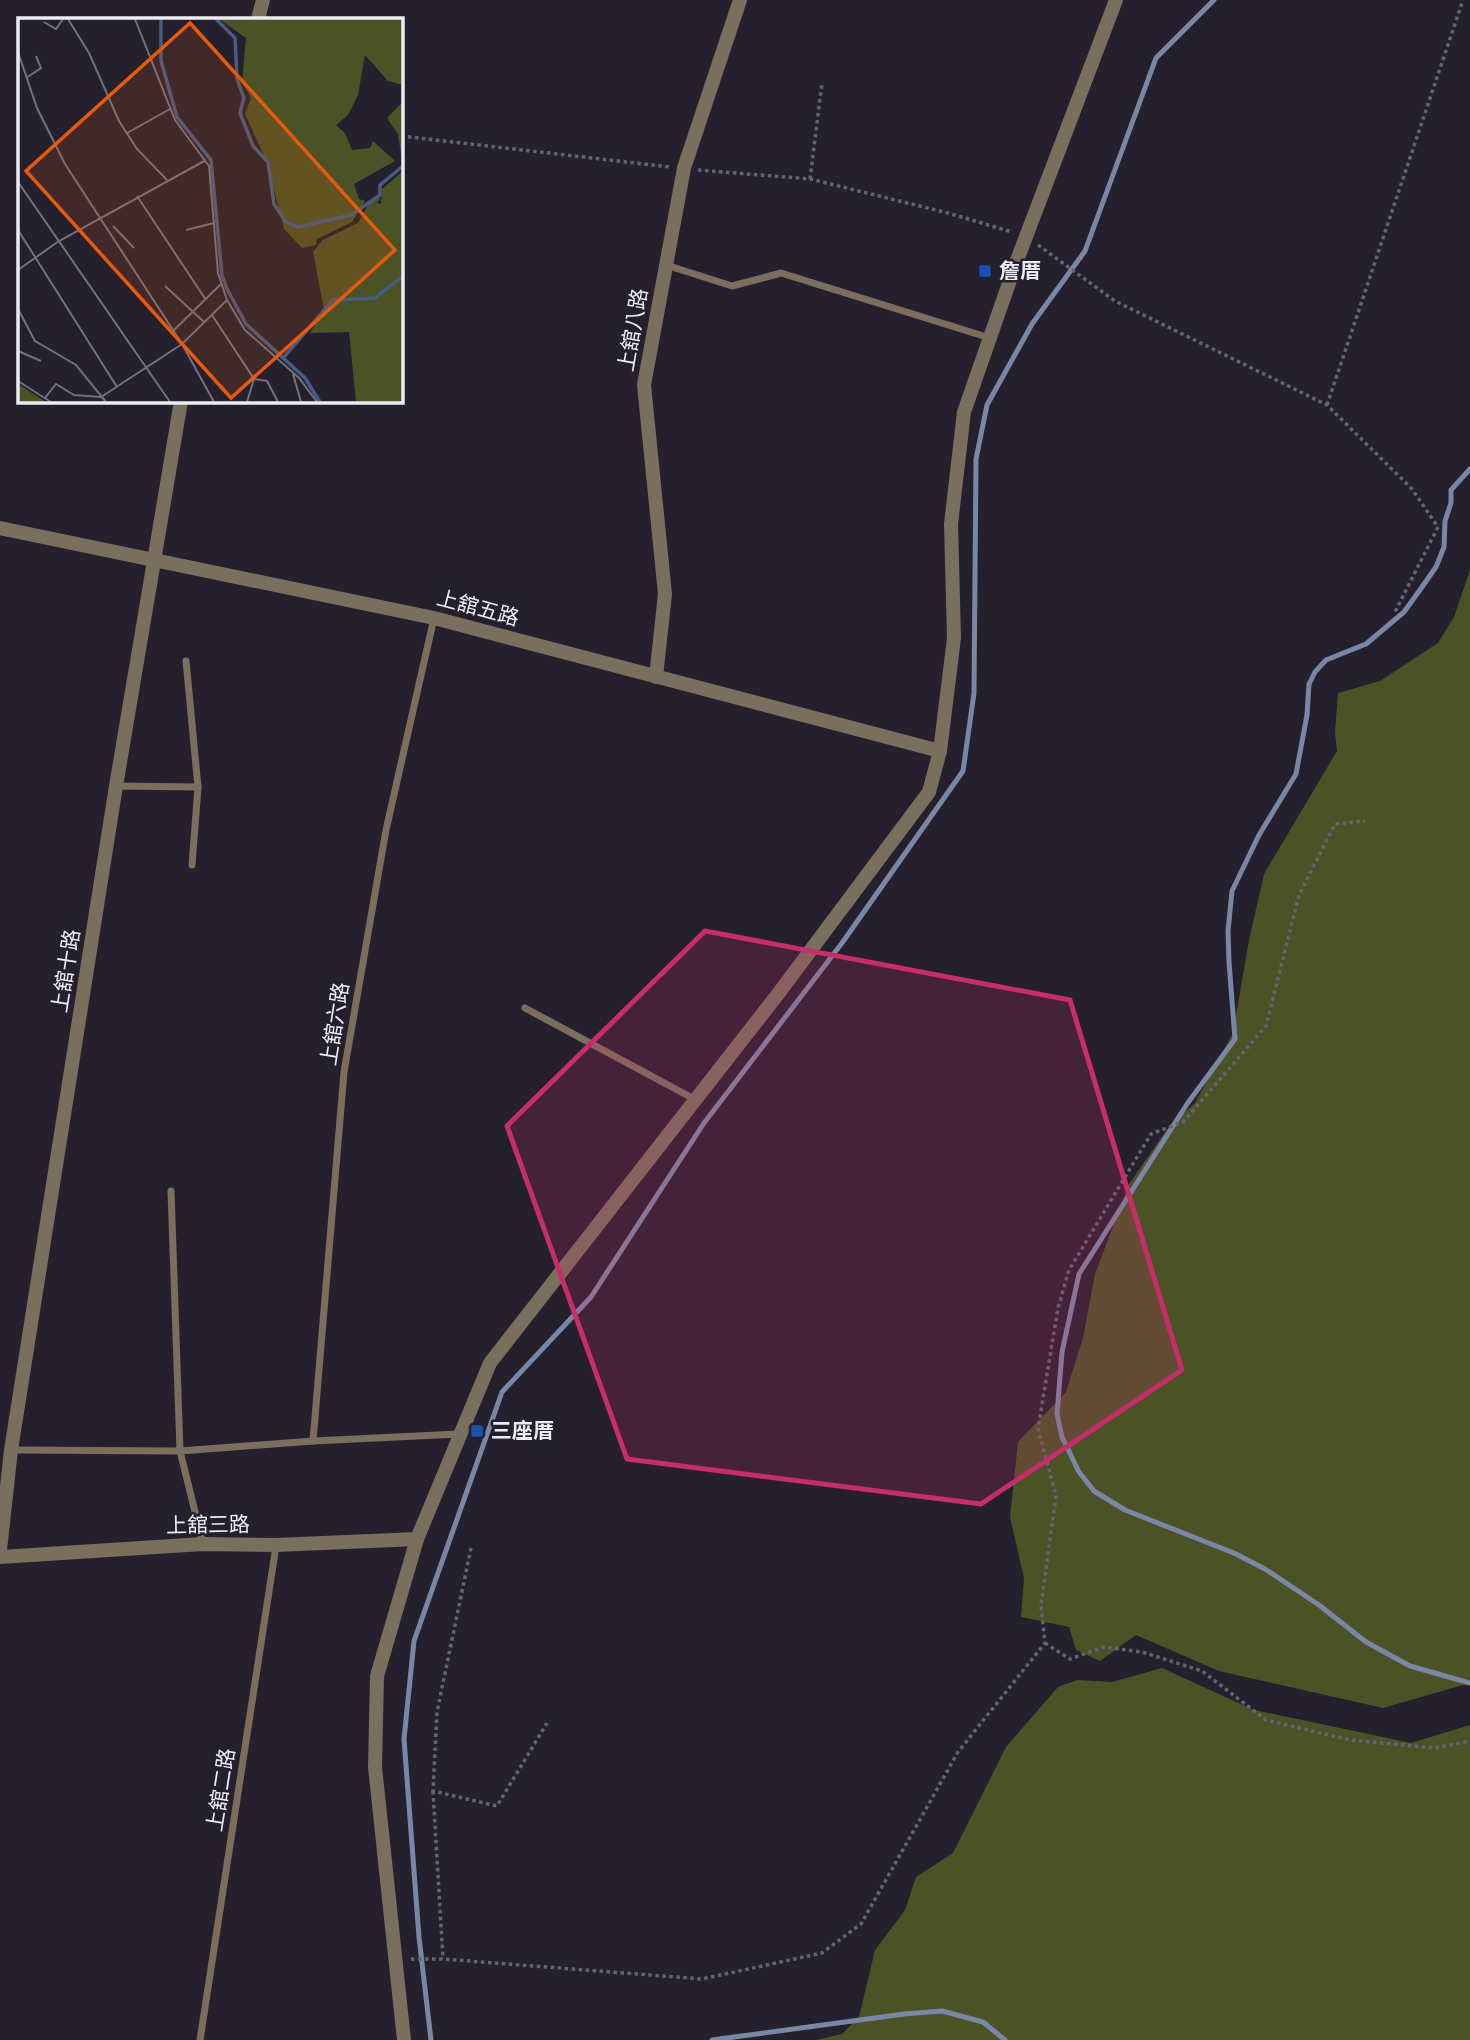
<svg xmlns="http://www.w3.org/2000/svg" width="1470" height="2040" font-family="'DM Sans','Noto Sans TC',sans-serif">
  <style>
    .forest { fill: #4b5326 }
    .lines { fill: none; stroke-linecap: round; stroke-linejoin: round }
    .stream { stroke: #7987a4; stroke-width: 5 }
    .path { stroke: #676470; stroke-width: 3.5; stroke-dasharray: 3.5 3.5; stroke-linecap: butt }
    .service { stroke: #7a6e5d; stroke-width: 7 }
    .minor { stroke: #7a6e5d; stroke-width: 14 }
    .tertiary { stroke: #7a6e5d; stroke-width: 14 }
    .marked { fill: #c62d6a; fill-opacity: 0.2; stroke: #c62d6a; stroke-width: 5; stroke-linejoin: round }
    .transit-dot { fill: #1a4fb4; stroke: #24202e; stroke-width: 2.5 }
    .labels { text-anchor: middle; dominant-baseline: central; stroke-width: 5; stroke-linejoin: round; paint-order: stroke }
    .poi-label { font-size: 21px; font-weight: bold; fill: #edebf5; stroke: #24202e; text-anchor: start }
    .street-label { font-size: 21px; fill: #edebf5; stroke: #24202e }
    .inset-river { fill: none; stroke: #475c81; stroke-width: 3.5 }
    .inset-road { fill: none; stroke: #74717e; stroke-width: 2 }
    .view { fill: #e8590c; fill-opacity: 0.15; stroke: #e8590c; stroke-width: 3.5 }
    .inset-edge { fill: none; stroke: #edebf5; stroke-width: 3.5 }
  </style>
  <rect width="100%" height="100%" fill="#24202e"/>
  <g class="forest">
    <path d="M1470 570V1683L1383 1708 1219 1671 1136 1635 1100 1661 1076 1650 1069 1627 1021 1617 1024 1578 1010 1517 1018 1442 1066 1392 1083 1338 1095 1274 1129 1184 1170 1125 1195 1103 1233 1033 1249 940 1264 874 1337 751 1335 732 1338 693 1380 681 1438 643 1454 617Z"/>
    <path d="M1162 1668 1254 1710 1411 1743 1470 1725V2040H816L842 2034 859 2017 875 1950 905 1910 916 1877 953 1853 1006 1747 1058 1687 1077 1680 1112 1682Z"/>
  </g>
  <g class="lines">
    <g class="stream">
      <path d="M1470 469 1451 490V503L1445 521 1444 547 1436 567 1422 587 1404 612 1366 644 1326 660 1315 672 1309 684 1307 715 1296 774 1259 835 1232 891 1228 931 1229 962 1235 1039 1187 1104 1079 1274 1062 1352 1057 1414 1062 1437 1079 1472 1094 1491 1125 1510 1234 1553 1265 1569 1319 1605 1366 1642 1410 1666 1470 1683"/>
      <path d="M431 2040 419 1937 404 1739 414 1641 502 1392 591 1297 704 1123 842 943 963 771 974 693 976 459 987 405 1032 324 1085 251 1156 58 1214 0"/>
      <path d="M712 2040 904 2014 942 2011 983 2022 1005 2040"/>
    </g>
    <g class="path">
      <path d="M401 136 670 167"/>
      <path d="M698 170 810 179 948 213 1012 232"/>
      <path d="M810 179 822 83"/>
      <path d="M1038 245 1115 301 1327 405 1412 489 1438 527 1394 614"/>
      <path d="M1327 405 1463 0"/>
      <path d="M471 1548 437 1712 433 1791 497 1806 547 1723"/>
      <path d="M1045 1643 1070 1659 1104 1647 1142 1652 1202 1671 1266 1720 1350 1740 1435 1748 1470 1741"/>
      <path d="M433 1791 443 1959"/>
      <path d="M411 1959H443L702 1979 822 1953 861 1924 958 1752 1045 1643 1041 1606 1056 1496 1038 1429 1058 1308 1069 1270 1151 1134 1183 1122 1266 1026 1299 895 1335 824 1365 821"/>
    </g>
    <g class="service">
      <path d="M666 265 732 286 781 273 990 338"/>
      <path d="M186 661 198 787 192 865"/>
      <path d="M116 786 198 787"/>
      <path d="M525 1008 696 1100"/>
      <path d="M171 1191 180 1451 203 1544"/>
      <path d="M313 1441 344 1072 386 830 434 618"/>
      <path d="M12 1450 180 1451 313 1441 459 1434"/>
      <path d="M200 2040 276 1546"/>
    </g>
    <g class="minor">
      <path d="M258 19 263 0"/>
      <path d="M0 528 434 618 940 751"/>
      <path d="M656 677 665 594 644 385 684 168 740 0"/>
      <path d="M0 1550 11 1450 116 786 181 401"/>
      <path d="M0 1557 203 1544 276 1545 417 1539"/>
    </g>
    <path class="tertiary" d="M404 2040 375 1767 377 1676 417 1539 490 1363 778 994 929 792 940 751 954 638 951 524 964 412 1016 263 1116 0"/>
  </g>
  <path class="marked" d="M705 931 1070 1000 1182 1370 981 1504 627 1459 507 1126Z"/>
  <g class="transit-dot">
    <rect x="978" y="264" width="14" height="14" rx="3.5"/>
    <rect x="470" y="1424" width="14" height="14" rx="3.5"/>
  </g>
  <g class="labels">
    <g class="poi-label">
      <text x="999" y="271">詹厝</text>
      <text x="491" y="1431">三座厝</text>
    </g>
    <g class="street-label">
      <text transform="translate(633 330) rotate(-80)">上舘八路</text>
      <text transform="translate(478 608) rotate(15)">上舘五路</text>
      <text transform="translate(66 971) rotate(-81)">上舘十路</text>
      <text transform="translate(335 1024) rotate(-81)">上舘六路</text>
      <text transform="translate(208 1525) rotate(-1)">上舘三路</text>
      <text transform="translate(221 1790) rotate(-81)">上舘二路</text>
    </g>
  </g>
  <g transform="translate(18 18)">
    <rect width="385" height="385" fill="#24202e"/>
    <path d="M201 1H385V67L370 63 347 37 340 77 330 97 318 107 327 115 334 132 352 130 355 123 377 143 336 166 341 181 347 183 334 204 299 221 298 227 284 230 266 211 249 144 227 96 233 80 224 64 228 20ZM385 84V149L380 116 369 100ZM385 153V384H338L331 314 292 315 306 291 295 234 305 222 340 205 354 180H362L359 185 363 186 364 171ZM0 366 28 384H0Z" fill="#4b5326"/>
    <path class="inset-river" d="M143 1V43L159 99 193 142 204 257 209 271 228 306 287 360 302 384M198 1 217 20 219 61 226 80 222 95 235 128 250 144 256 186 268 204 280 209 333 197 362 177V167L385 148M265 340 315 282 357 280 385 258"/>
    <path class="inset-road" d="M50 1 71 35 101 103 119 131 149 162M117 1 157 102 191 148 200 255 209 282 227 312 281 360 299 384M26 4 38 11 45 1M0 34 19 90 47 146 164 326 196 384M8 60 23 50 18 38M109 115 152 91M0 164 152 384M119 178 188 282M95 208 116 230M0 212 99 369M168 212 196 205M0 252 41 223 188 142M147 268 186 304M0 291 17 323 58 347 88 384M194 297 236 361 229 384M155 313 203 266M0 333 23 343M275 356 283 384M236 361 249 363 260 384M0 363 33 384M27 380 38 366 56 377 83 379 164 326 209 282"/>
    <path class="view" d="M172 5 377 232 213 380 8 153Z"/>
    <rect width="385" height="385" class="inset-edge"/>
  </g>
</svg>
